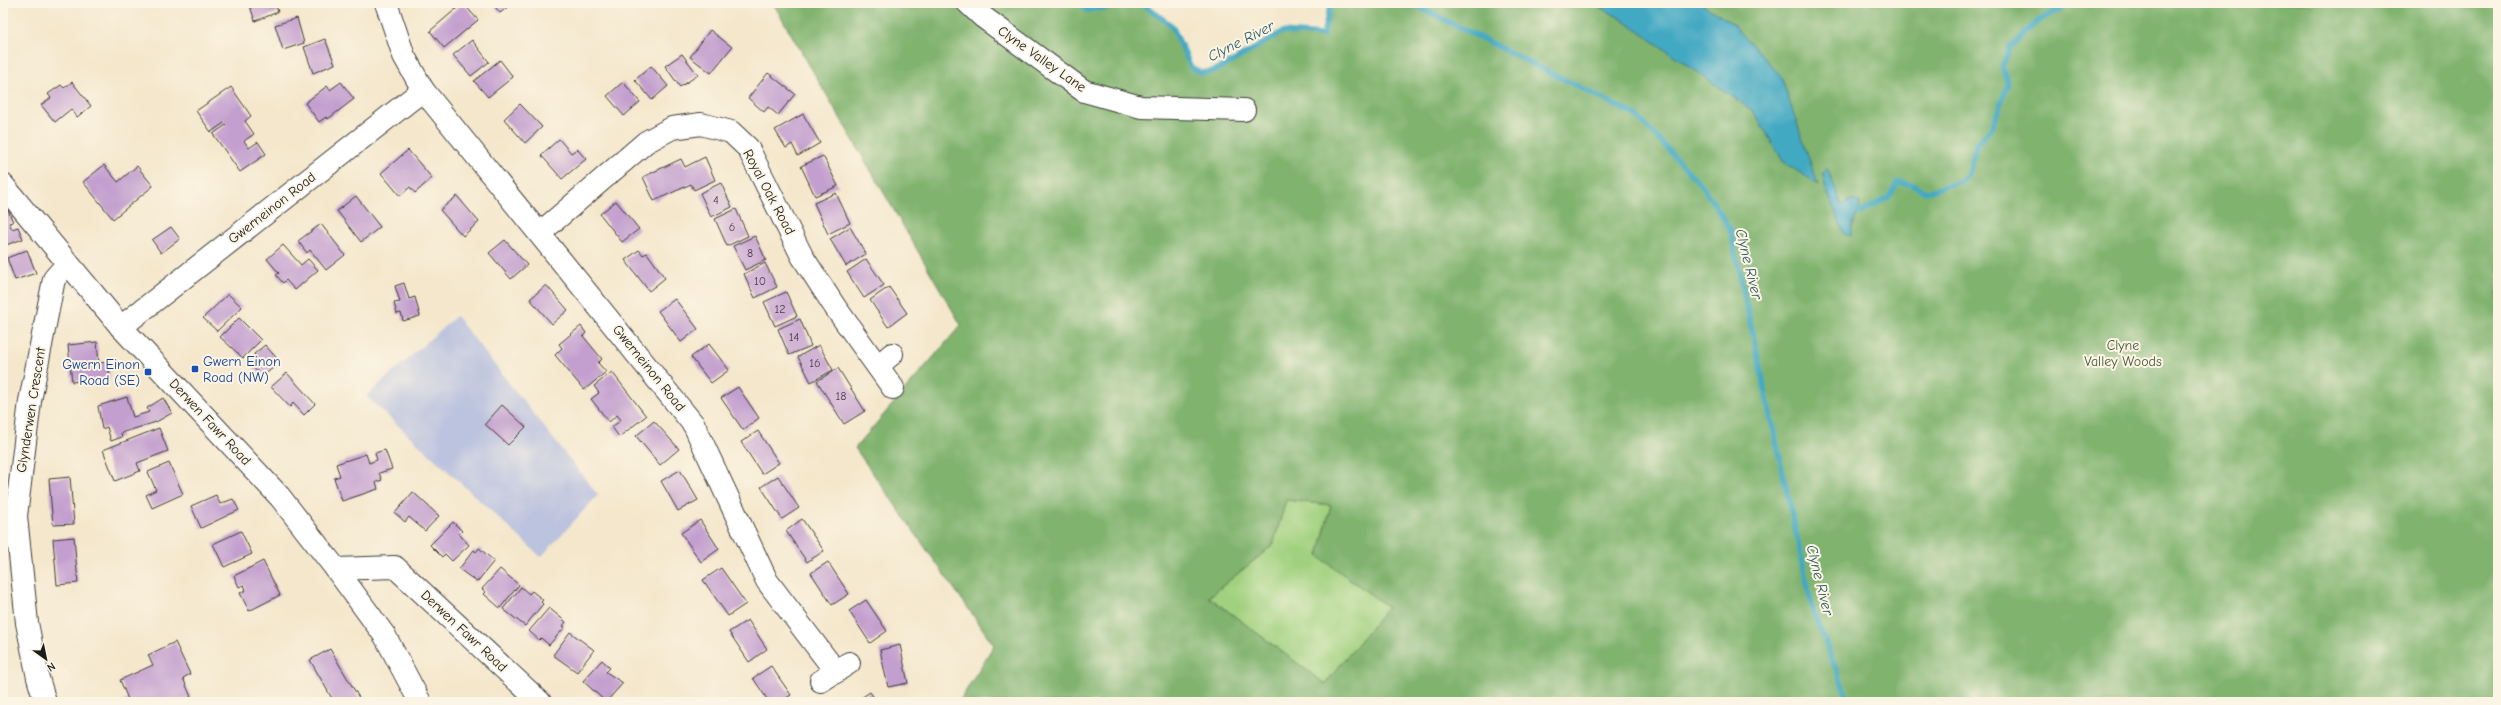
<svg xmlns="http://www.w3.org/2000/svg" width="2501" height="705" font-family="'Comic Neue',sans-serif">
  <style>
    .industrial { fill: #bcc3de }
    .green { fill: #a1d17f; stroke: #5e764e }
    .forest { fill: #80b36e; stroke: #4e6845; fill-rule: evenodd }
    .water { fill: #42a9c2; stroke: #2f626f }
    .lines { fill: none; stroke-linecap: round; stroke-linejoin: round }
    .stream { stroke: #42a9c2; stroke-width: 5.5 }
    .building { fill: #c39fcf }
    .minor-casing { stroke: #3c3a36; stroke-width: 24 }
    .major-casing { stroke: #3c3a36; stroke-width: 24 }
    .minor { stroke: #fff; stroke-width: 22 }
    .major { stroke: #fff; stroke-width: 22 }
    .transit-dot { fill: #1a4fb4; stroke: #fcf5e5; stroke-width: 1.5 }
    .labels { text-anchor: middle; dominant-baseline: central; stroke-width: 4; stroke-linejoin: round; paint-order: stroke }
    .number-label { font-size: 12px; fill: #463d49 }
    .street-label { font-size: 14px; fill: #1c1c1c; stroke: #fcf5e5 }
    .park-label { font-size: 14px; fill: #4b5b3f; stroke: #fcf5e5 }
    .transit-label { font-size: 14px; fill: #164399; stroke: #fcf5e5; text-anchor: start }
    .water-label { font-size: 15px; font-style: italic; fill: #2d5b67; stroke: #fcf5e5 }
  </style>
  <rect width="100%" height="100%" fill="#fcf5e5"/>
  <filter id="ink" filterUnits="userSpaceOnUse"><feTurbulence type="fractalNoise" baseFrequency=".025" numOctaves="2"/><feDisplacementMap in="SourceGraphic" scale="8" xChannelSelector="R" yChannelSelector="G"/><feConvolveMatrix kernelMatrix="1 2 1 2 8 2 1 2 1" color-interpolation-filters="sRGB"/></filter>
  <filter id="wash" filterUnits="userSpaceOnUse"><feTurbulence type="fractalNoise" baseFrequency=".012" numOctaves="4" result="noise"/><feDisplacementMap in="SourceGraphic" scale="16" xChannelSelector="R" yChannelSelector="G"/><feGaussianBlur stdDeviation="0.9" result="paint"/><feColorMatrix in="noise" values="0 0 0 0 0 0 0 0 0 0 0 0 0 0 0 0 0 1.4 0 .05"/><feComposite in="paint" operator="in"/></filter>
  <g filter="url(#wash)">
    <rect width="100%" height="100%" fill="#f4e7cc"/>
    <path class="industrial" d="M456 316 598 495 541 557 366 396Z"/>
    <path class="green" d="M1286 500 1331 505 1318 556 1388 607 1325 684 1209 597 1273 545Z"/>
    <path class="forest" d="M773 3H1081L1086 10 1143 4 1172 26 1191 67 1201 73 1214 71 1232 62 1282 32 1323 35 1331 3H2498V702H959L994 645 855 448 961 325ZM1286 500 1331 505 1318 556 1388 607 1325 684 1209 597 1273 545Z"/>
    <g class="water">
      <path d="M1592 3H1700L1732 23 1781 76 1818 185 1783 161 1753 111 1620 18Z"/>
      <path d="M1827 168 1842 205 1851 200 1860 202C1860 215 1851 223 1851 236L1844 234 1825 187 1823 173Z"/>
    </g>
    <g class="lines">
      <g class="stream">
        <path d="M1081 3 1086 10 1143 4 1172 26 1191 67 1201 73 1214 71 1232 62 1282 32 1323 35 1331 3"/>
        <path d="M1398 3 1419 7 1637 116 1703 187 1730 229 1813 611 1849 702"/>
        <path d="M1860 213 1889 197 1898 182 1912 185 1927 192 1962 181 1969 174 1976 145 1992 127 2008 84 2002 67 2010 47 2037 22 2060 9 2067 3"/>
      </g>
    </g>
    <g id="blocks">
      <g class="building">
        <path d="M249 3H275L278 12 255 21Z"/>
        <path d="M463 3 478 20 444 48 430 31Z"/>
        <path d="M492 3H513L500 13Z"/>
        <path d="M297 18 304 43 283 50 275 25Z"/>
        <path d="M710 30 732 47 711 73 690 57Z"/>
        <path d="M325 39 335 64 313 73 304 47Z"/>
        <path d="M472 40 489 62 471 76 453 55Z"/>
        <path d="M682 54 698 75 680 87 665 66Z"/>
        <path d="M500 60 513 77 488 97 474 81Z"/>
        <path d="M651 66 668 86 652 100 635 80Z"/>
        <path d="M768 73 795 94 778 115 768 107 764 112 748 98Z"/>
        <path d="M72 82 91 106 77 117 71 109 55 122 41 105 51 98 48 94 61 85 64 88Z"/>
        <path d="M341 82 354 99 328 119 326 117 319 122 305 103 327 86 330 90Z"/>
        <path d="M623 82 640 102 624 116 607 96Z"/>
        <path d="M231 87 251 116 245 121 254 134 244 141 249 148 258 142 266 154 240 172 213 134 226 125 224 123 211 132 196 111Z"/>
        <path d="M520 104 542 127 525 143 504 119Z"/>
        <path d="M803 114 820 143 798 156 792 144 786 148 775 130Z"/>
        <path d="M559 139 571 153 577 149 586 159 562 179 541 155Z"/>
        <path d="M408 150 432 178 415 193 410 187 400 196 381 173Z"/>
        <path d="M823 156 838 186 815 196 801 166Z"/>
        <path d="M705 157 715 180 694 190 691 184 654 201 643 177 681 159 685 167Z"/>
        <path d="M104 165 118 182 137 166 153 186 113 219 83 182Z"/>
        <path d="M721 183 732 207 711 217 700 193Z"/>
        <path d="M836 193 850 223 828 234 814 203Z"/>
        <path d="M356 196 380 227 361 242 337 211Z"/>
        <path d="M457 196 479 222 463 236 440 210Z"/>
        <path d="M616 201 639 229 622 242 600 214Z"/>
        <path d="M736 209 748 236 727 246 715 219Z"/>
        <path d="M8 210 13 222 9 223 12 229 18 227 23 239 3 246V212Z"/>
        <path d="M321 224 345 255 326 270 310 250 307 253 298 241Z"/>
        <path d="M171 227 180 239 161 253 152 240Z"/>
        <path d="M850 227 866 254 846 266 830 239Z"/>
        <path d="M755 236 766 260 745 270 733 246Z"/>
        <path d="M505 240 527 265 511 279 489 253Z"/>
        <path d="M283 245 301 265 308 259 318 270 295 290 286 280 283 283 276 275 279 273 267 259Z"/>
        <path d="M27 250 36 273 15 280 7 258Z"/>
        <path d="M639 250 643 255 647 253 665 278 649 291 625 260Z"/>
        <path d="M866 259 884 285 864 298 847 272Z"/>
        <path d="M765 263 777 287 755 298 744 274Z"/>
        <path d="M404 283 409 299 415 297 420 316 403 321 401 313 397 314 394 303 400 302 395 286Z"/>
        <path d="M546 285 568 310 552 324 530 299Z"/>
        <path d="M889 287 907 313 888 327 870 300Z"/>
        <path d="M786 292 797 316 775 326 764 302Z"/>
        <path d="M228 294 242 307 217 331 203 318Z"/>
        <path d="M675 299 698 329 681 342 658 311Z"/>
        <path d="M239 318 261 340 243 358 220 337Z"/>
        <path d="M800 319 811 346 789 355 778 329Z"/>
        <path d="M581 326 586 333 583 336 602 359 598 363 606 372 584 390 555 355 562 348 559 344Z"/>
        <path d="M97 342 99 363 108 362 110 378 72 382 68 345Z"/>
        <path d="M709 344 729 370 711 383 691 357Z"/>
        <path d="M265 345 280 362 262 377 251 365 257 359 254 354Z"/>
        <path d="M819 345 833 370 811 382 798 357Z"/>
        <path d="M838 368 865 411 844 424 817 381Z"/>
        <path d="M612 372 646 416 619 437 612 427 621 420 617 415 609 422 591 399 599 393 594 386Z"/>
        <path d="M287 373 315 404 304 415 293 403 290 407 271 387Z"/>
        <path d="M738 387 759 418 743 430 721 398Z"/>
        <path d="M127 397 133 417 149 412 147 408 163 398 172 413 156 422 121 433 122 437 111 441 107 427 102 429 98 406Z"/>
        <path d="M502 405 526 427 508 445 485 424Z"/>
        <path d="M654 421 679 449 660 465 636 436Z"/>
        <path d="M159 428 168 451 137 463 140 471 115 481 103 450Z"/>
        <path d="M758 431 779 463 762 474 741 442Z"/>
        <path d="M385 450 392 469 379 473 382 480 376 482 378 489 342 501 334 478 340 476 336 464 366 454 369 463 377 460 375 453Z"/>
        <path d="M169 463 183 494 152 508 146 495 156 490 148 472Z"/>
        <path d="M680 470 698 500 678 511 661 481Z"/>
        <path d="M778 476 799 508 782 519 761 487Z"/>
        <path d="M70 477 74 524 53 525 49 479Z"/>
        <path d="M413 492 439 516 425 531 409 517 405 522 395 513Z"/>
        <path d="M216 495 220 504 233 499 239 510 201 528 191 506Z"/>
        <path d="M802 519 824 551 807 562 786 531Z"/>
        <path d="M700 520 719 549 701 562 681 533Z"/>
        <path d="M453 522 462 531 459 534 469 545 452 561 445 554 442 557 430 545Z"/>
        <path d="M241 531 252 554 224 567 213 544Z"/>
        <path d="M74 537 78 583 57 585 53 539Z"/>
        <path d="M479 548 494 561 477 582 459 569 474 550 476 552Z"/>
        <path d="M263 561 280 595 249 611 240 593 246 590 244 585 239 587 234 576Z"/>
        <path d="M828 562 849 594 832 605 811 573Z"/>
        <path d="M721 568 746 604 728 616 703 580Z"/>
        <path d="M500 569 519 585 500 608 484 594 486 592 482 589Z"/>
        <path d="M521 587 529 594 532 591 543 600 541 602 543 604 525 626 503 609Z"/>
        <path d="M866 600 887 631 870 643 849 611Z"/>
        <path d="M549 608 566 622 563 626 565 627 549 645 541 638 539 640 529 631Z"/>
        <path d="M748 620 767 649 749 662 729 632Z"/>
        <path d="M570 632 594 650 577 672 553 655Z"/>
        <path d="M175 642 190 674 183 678 191 697 179 702H122L128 699 120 680 153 665 148 655Z"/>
        <path d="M900 645 908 683 888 687 880 650Z"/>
        <path d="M330 649 361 701 359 702H334L310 660Z"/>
        <path d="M602 660 610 668 606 672 623 683 606 702 583 681Z"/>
        <path d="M771 666 791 695 780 702H769L753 678Z"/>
        <path d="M870 692 877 702H855Z"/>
      </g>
    </g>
  </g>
  <g filter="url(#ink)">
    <use href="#blocks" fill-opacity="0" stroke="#3c3a36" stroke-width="1"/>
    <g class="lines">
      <g class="minor-casing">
        <g id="minor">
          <path d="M386 3 404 56 423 90 694 425 767 581 836 672"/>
          <path d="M968 3 983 17 1084 91 1141 107 1244 110"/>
          <path d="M540 233 646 142 672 128 701 124 731 132 748 148 802 256 835 307 893 388"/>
          <path d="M121 327 423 90"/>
          <path d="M878 366 892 354"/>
          <path d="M336 569 395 567 540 702"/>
          <path d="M821 681 849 663"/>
          <path d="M45 702 38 678 27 623 16 516 30 401 54 279 67 264"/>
        </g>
      </g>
      <g class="major-casing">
        <path id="major" d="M3 185 121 327 280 497 336 569 385 636 420 702"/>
      </g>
      <use href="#minor" class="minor"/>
      <use href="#major" class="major"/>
    </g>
  </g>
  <g class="transit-dot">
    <rect x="191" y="365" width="8" height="8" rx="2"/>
    <rect x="144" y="368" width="8" height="8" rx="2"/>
  </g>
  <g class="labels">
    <g class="number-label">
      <text x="716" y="200">4</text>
      <text x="732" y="227">6</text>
      <text x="750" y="253">8</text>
      <text x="760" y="281">10</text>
      <text x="780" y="309">12</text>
      <text x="794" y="337">14</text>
      <text x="815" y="363">16</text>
      <text x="841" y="396">18</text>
    </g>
    <g class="street-label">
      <text transform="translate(1042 59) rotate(35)">Clyne Valley Lane</text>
      <text transform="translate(769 192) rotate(62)">Royal Oak Road</text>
      <text transform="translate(272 208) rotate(-38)">Gwerneinon Road</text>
      <text transform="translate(649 368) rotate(51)">Gwerneinon Road</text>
      <text transform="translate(31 410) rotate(-81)">Glynderwen Crescent</text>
      <text transform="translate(210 422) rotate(47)">Derwen Fawr Road</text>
      <text transform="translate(464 631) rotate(43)">Derwen Fawr Road</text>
    </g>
    <g class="park-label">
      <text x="2123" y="345">Clyne<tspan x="2123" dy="16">Valley Woods</tspan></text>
    </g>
    <g class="transit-label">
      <text x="203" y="361">Gwern Einon<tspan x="203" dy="16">Road (NW)</tspan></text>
      <text x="140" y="364" text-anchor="end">Gwern Einon<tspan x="140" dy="16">Road (SE)</tspan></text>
    </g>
    <g class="water-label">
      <text transform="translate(1241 41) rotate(-27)">Clyne River</text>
      <text transform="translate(1749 264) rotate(76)">Clyne River</text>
      <text transform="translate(1820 580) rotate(76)">Clyne River</text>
    </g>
  </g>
  <rect width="2501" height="705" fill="none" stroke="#fcf5e5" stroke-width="16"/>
  <g transform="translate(46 659) rotate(147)" stroke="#fcf5e5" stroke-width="3" paint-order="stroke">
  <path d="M0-3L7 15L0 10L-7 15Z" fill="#1c1c1c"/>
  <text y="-6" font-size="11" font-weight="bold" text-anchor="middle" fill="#1c1c1c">N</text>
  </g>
</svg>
